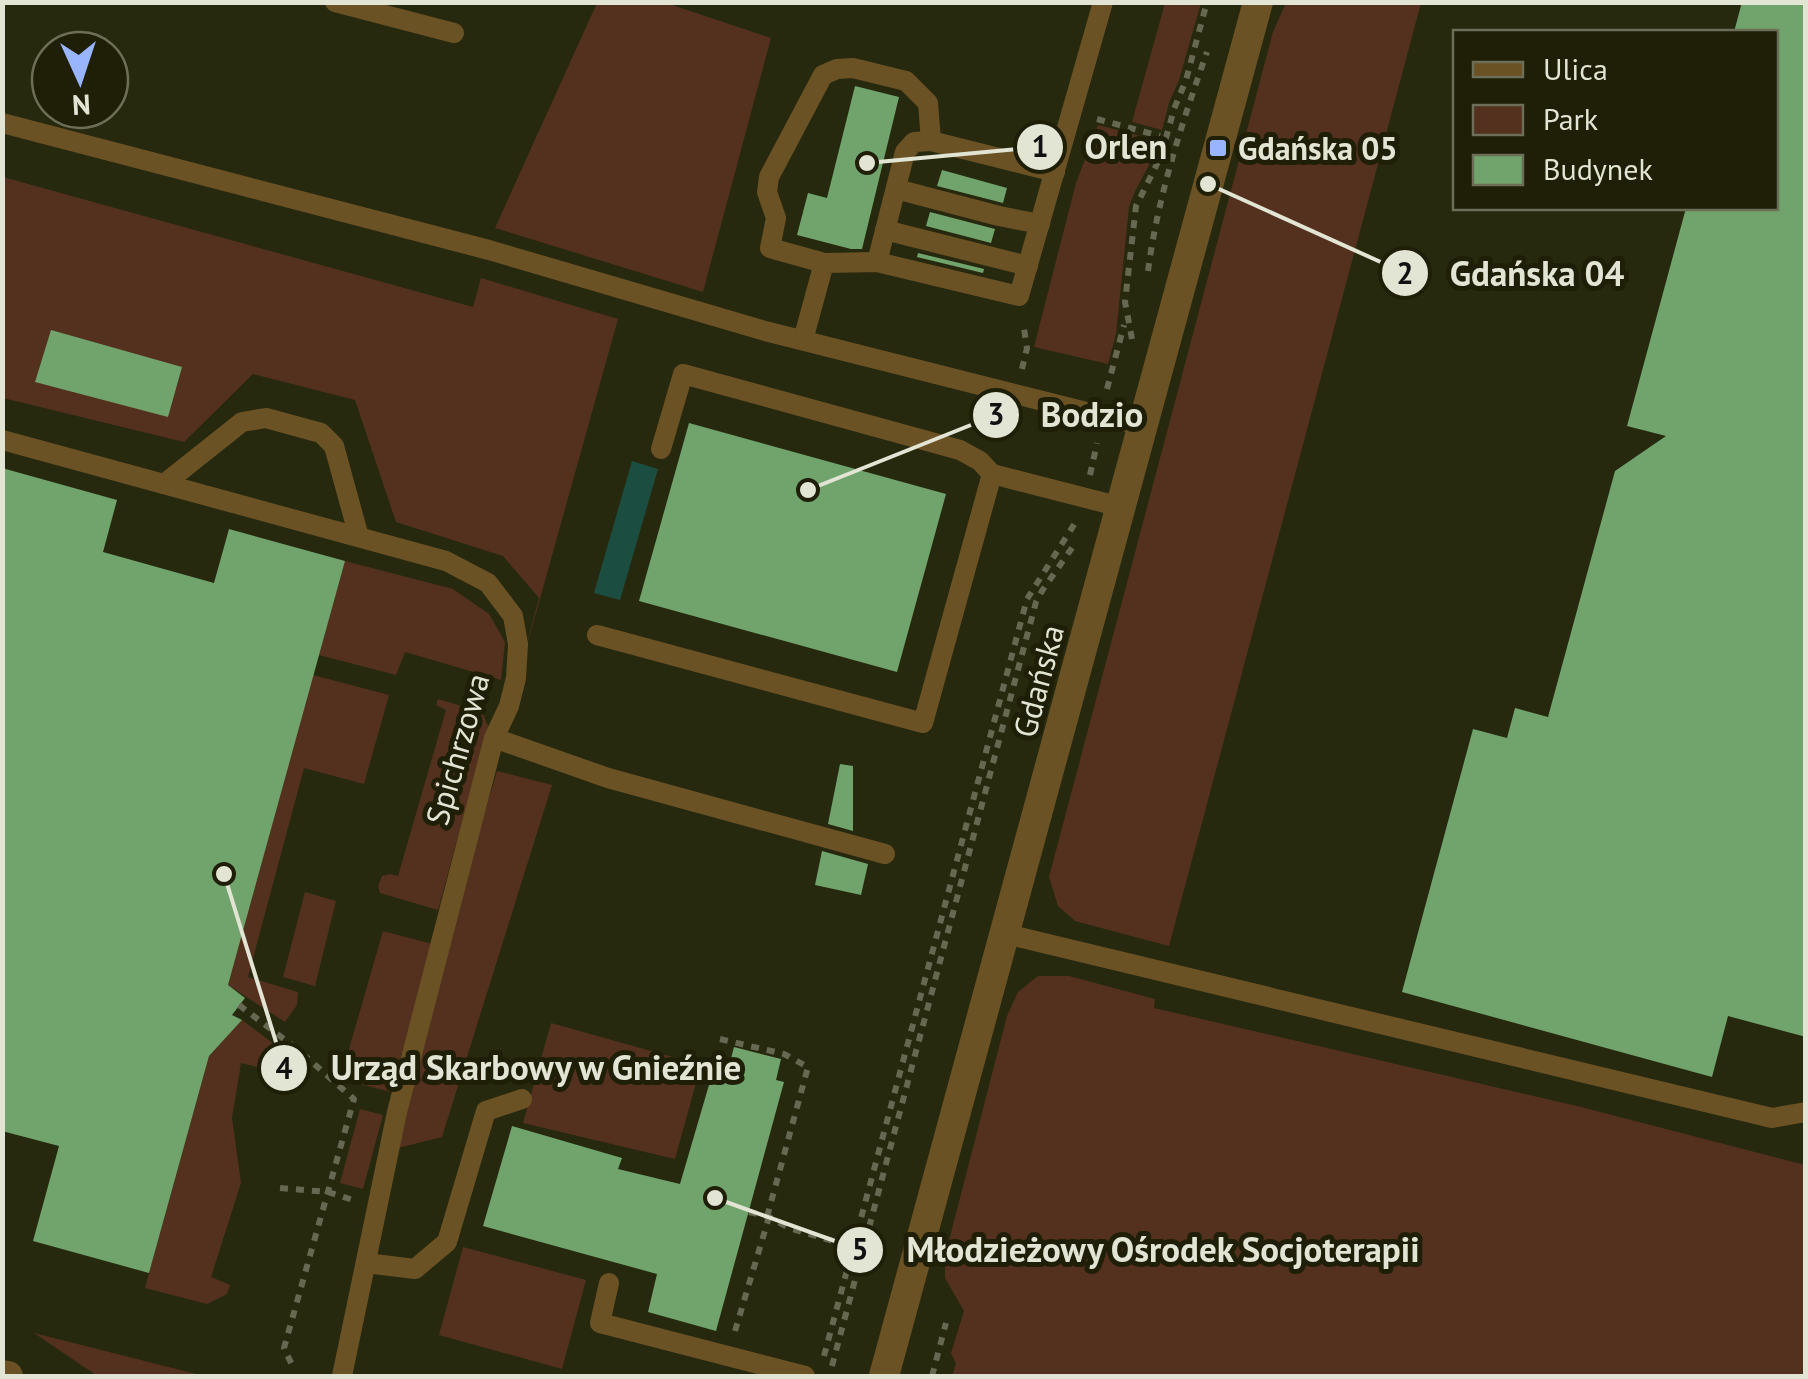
<svg xmlns="http://www.w3.org/2000/svg" width="1808" height="1379" font-family="'PT Sans',sans-serif">
  <style>
    .green { fill: #53311e }
    .water { fill: #1b4e41 }
    .building { fill: #71a46d }
    .lines { fill: none; stroke-linecap: round; stroke-linejoin: round }
    .path { stroke: #666851; stroke-width: 6; stroke-dasharray: 8 8; stroke-linecap: butt }
    .service { stroke: #6b5225; stroke-width: 20 }
    .minor { stroke: #6b5225; stroke-width: 30 }
    .tertiary { stroke: #6b5225; stroke-width: 30 }
    .poi-dot { fill: #99b5fd; stroke: #1e1f06; stroke-width: 4 }
    .labels { text-anchor: middle; dominant-baseline: central; stroke-width: 10; stroke-linejoin: round; paint-order: stroke }
    .poi-label { font-size: 32px; font-weight: bold; fill: #e2e4d4; stroke: #1e1f06; text-anchor: start }
    .street-label { font-size: 32px; fill: #e2e4d4; stroke: #1e1f06 }
    .leader { fill: none; stroke: #e2e4d4; stroke-width: 4 }
    .callout-dot { fill: #e2e4d4; stroke: #1e1f06; stroke-width: 4 }
    .mark-label { font-size: 30px; text-anchor: middle; font-weight: bold; fill: #111 }
    .callout-label { font-size: 35px; text-anchor: middle; font-weight: bold; fill: #e2e4d4; stroke: #1e1f06; stroke-width: 10; stroke-linejoin: round; paint-order: stroke }
  </style>
  <rect width="100%" height="100%" fill="#27290f"/>
  <g class="green">
    <path d="M597 3H666L771 38 703 292 495 228Z"/>
    <path d="M1165 3H1201L1179 80 1169 103 1162 130 1132 122Z"/>
    <path d="M1286 3H1421L1169 946 1075 921 1058 906 1049 877 1273 32Z"/>
    <path d="M1098 125 1159 141C1152 165 1136 184 1129 207L1116 334 1108 364 1034 347 1076 183Z"/>
    <path d="M3 177 473 307 481 278 618 319 522 663 539 598 503 556 396 522 355 400 253 374 184 442 3 398Z"/>
    <path d="M345 561 453 589 489 614 505 642 501 680 405 652 396 675 319 655Z"/>
    <path d="M313 675 389 695 364 784 304 768 248 977 298 992 297 1005 285 1022 228 985Z"/>
    <path d="M438 699 482 712 488 726 438 910 380 893 378 886 382 876 390 874 398 876 446 710 436 705Z"/>
    <path d="M497 771 552 785 442 1137 386 1151Z"/>
    <path d="M305 892 336 901 315 986 283 977Z"/>
    <path d="M383 931 432 944 391 1092 360 1084 343 1070Z"/>
    <path d="M1038 976H1069L1155 999 1154 1008 1577 1106 1805 1165V1376H952L956 1364 951 1353 964 1311 945 1278V1256L1007 1016 1018 992Z"/>
    <path d="M242 1020 274 1044 261 1068 241 1063 232 1118 241 1183 211 1277 230 1285 227 1294 207 1304 145 1288 209 1056Z"/>
    <path d="M551 1023 701 1065 675 1159 523 1123Z"/>
    <path d="M360 1109 383 1115 363 1189 340 1183Z"/>
    <path d="M463 1247 586 1280 562 1369 439 1335Z"/>
    <path d="M34 1333 204 1376H103L96 1375Z"/>
  </g>
  <path class="water" d="M632 461 658 469 620 600 594 593Z"/>
  <g class="building">
    <path d="M1742 2H1806V1037L1728 1016 1712 1077 1402 992 1473 729 1507 738 1515 708 1548 717 1615 471 1666 436 1627 426 1686 208H1776V32H1734Z"/>
    <path d="M855 86 899 97 862 249H851L797 235 808 193 827 198Z"/>
    <path d="M942 170 1007 188 1003 203 937 186Z"/>
    <path d="M930 212 995 229 991 243 926 226Z"/>
    <path d="M918 253 984 269 983 273 917 257Z"/>
    <path d="M51 330 182 367 168 417 35 382Z"/>
    <path d="M689 423 946 494 897 672 639 601Z"/>
    <path d="M2 468 117 500 103 552 214 583 229 529 345 561 228 985 245 998 232 1015 242 1020 209 1056 149 1273 33 1241 59 1146 2 1131Z"/>
    <path d="M840 764 853 766V831L828 824Z"/>
    <path d="M822 851 868 864 861 895 815 885Z"/>
    <path d="M734 1047 781 1059 776 1080 784 1082 716 1331 648 1312 657 1274 483 1226 512 1126 622 1158 618 1169 680 1184 716 1061 729 1066Z"/>
  </g>
  <g class="lines">
    <g class="path">
      <path d="M1097 119 1160 136"/>
      <path d="M1148 271C1158 195 1182 123 1207 52"/>
      <path d="M1132 339 1125 302 1136 206 1161 156 1174 109 1186 80 1207 2"/>
      <path d="M1022 369 1027 348 1023 322"/>
      <path d="M1107 389 1124 325"/>
      <path d="M1090 475 1097 443"/>
      <path d="M239 1005 297 1049 354 1099 284 1348 294 1369"/>
      <path d="M720 1039 784 1054 808 1067 767 1217"/>
      <path d="M280 1188 328 1192 353 1200"/>
      <path d="M749 1212 769 1217 789 1228 854 1247"/>
      <path d="M735 1331 769 1217"/>
      <path d="M824 1356 1027 599 1077 520"/>
      <path d="M832 1366 1036 602 1042 591 1076 542"/>
      <path d="M932 1376 946 1323"/>
    </g>
    <g class="service">
      <path d="M335 2 454 33"/>
      <path d="M2 123 489 250 765 331 1142 426"/>
      <path d="M896 189 999 216 1040 224"/>
      <path d="M885 230 1028 266"/>
      <path d="M877 262 905 152 914 142 931 141"/>
      <path d="M824 263 770 248 776 218 767 192 769 177 823 75 837 69 853 68 906 81 928 103 931 141 1055 172"/>
      <path d="M803 340 824 263 877 262 1019 296 1103 2"/>
      <path d="M2 440 446 561 488 583 513 616 518 644 516 678 509 706 494 738 397 1112 342 1376"/>
      <path d="M661 449 683 374 960 450 980 461 992 474 1121 507"/>
      <path d="M164 484 242 422 266 418 321 433 334 446 359 537"/>
      <path d="M597 635 923 723 992 474"/>
      <path d="M494 738 608 778 885 854"/>
      <path d="M1006 934 1772 1118 1806 1112"/>
      <path d="M366 1263 415 1269 447 1242 486 1111 522 1099"/>
      <path d="M609 1283 600 1323 805 1376"/>
    </g>
    <path class="minor" d="M2 1375 8 1376"/>
    <path class="tertiary" d="M884 1376 1258 2"/>
  </g>
  <rect class="poi-dot" x="1208" y="138" width="20" height="20" rx="5"/>
  <g class="labels">
    <g class="poi-label">
      <text x="1238" y="148">Gdańska 05</text>
    </g>
    <g class="street-label">
      <text transform="translate(1038 681) rotate(-75)">Gdańska</text>
      <text transform="translate(457 749) rotate(-74)">Spichrzowa</text>
    </g>
  </g>
  <path class="leader" d="M867 163L1040 147M1208 184L1405 273M808 490L996 415M224 874L284 1068M715 1198L860 1250"/>
  <g class="callout-dot">
    <circle cx="867" cy="163" r="10"/>
    <circle cx="1208" cy="184" r="10"/>
    <circle cx="808" cy="490" r="10"/>
    <circle cx="224" cy="874" r="10"/>
    <circle cx="715" cy="1198" r="10"/>
    <circle cx="1040" cy="147" r="25"/>
    <circle cx="1405" cy="273" r="25"/>
    <circle cx="996" cy="415" r="25"/>
    <circle cx="284" cy="1068" r="25"/>
    <circle cx="860" cy="1250" r="25"/>
  </g>
  <g class="mark-label">
    <text x="1040" y="157">1</text>
    <text x="1405" y="284">2</text>
    <text x="996" y="425">3</text>
    <text x="284" y="1079">4</text>
    <text x="860" y="1260">5</text>
  </g>
  <g class="callout-label">
    <text x="1126" y="159">Orlen</text>
    <text x="1537" y="286">Gdańska 04</text>
    <text x="1092" y="427">Bodzio</text>
    <text x="536" y="1080">Urząd Skarbowy w Gnieźnie</text>
    <text x="1163" y="1262">Młodzieżowy Ośrodek Socjoterapii</text>
  </g>
  <rect width="1808" height="1379" fill="none" stroke="#e2e4d4" stroke-width="10"/>
  <rect x="1453" y="30" width="325" height="180" fill="#1e1f06" stroke="#6c6e58" stroke-width="2.5"/>
  <rect x="1473" y="62" width="50" height="15" fill="#6b5225" stroke="#6c6e58" stroke-width="2.5"/>
  <text x="1543" y="80" font-size="30" fill="#e2e4d4">Ulica</text>
  <rect x="1473" y="105" width="50" height="30" fill="#53311e" stroke="#6c6e58" stroke-width="2.5"/>
  <text x="1543" y="130" font-size="30" fill="#e2e4d4">Park</text>
  <rect x="1473" y="155" width="50" height="30" fill="#71a46d" stroke="#6c6e58" stroke-width="2.5"/>
  <text x="1543" y="180" font-size="30" fill="#e2e4d4">Budynek</text>
  <g transform="translate(80 80) rotate(177)"><circle r="48" fill="#1e1f06" stroke="#6c6e58" stroke-width="2.5"/>
  <path d="M0-8L18 38L0 25L-18 38Z" fill="#99b5fd"/>
  <text y="-15" font-size="28" font-weight="bold" text-anchor="middle" fill="#e2e4d4">N</text>
  </g>
</svg>
